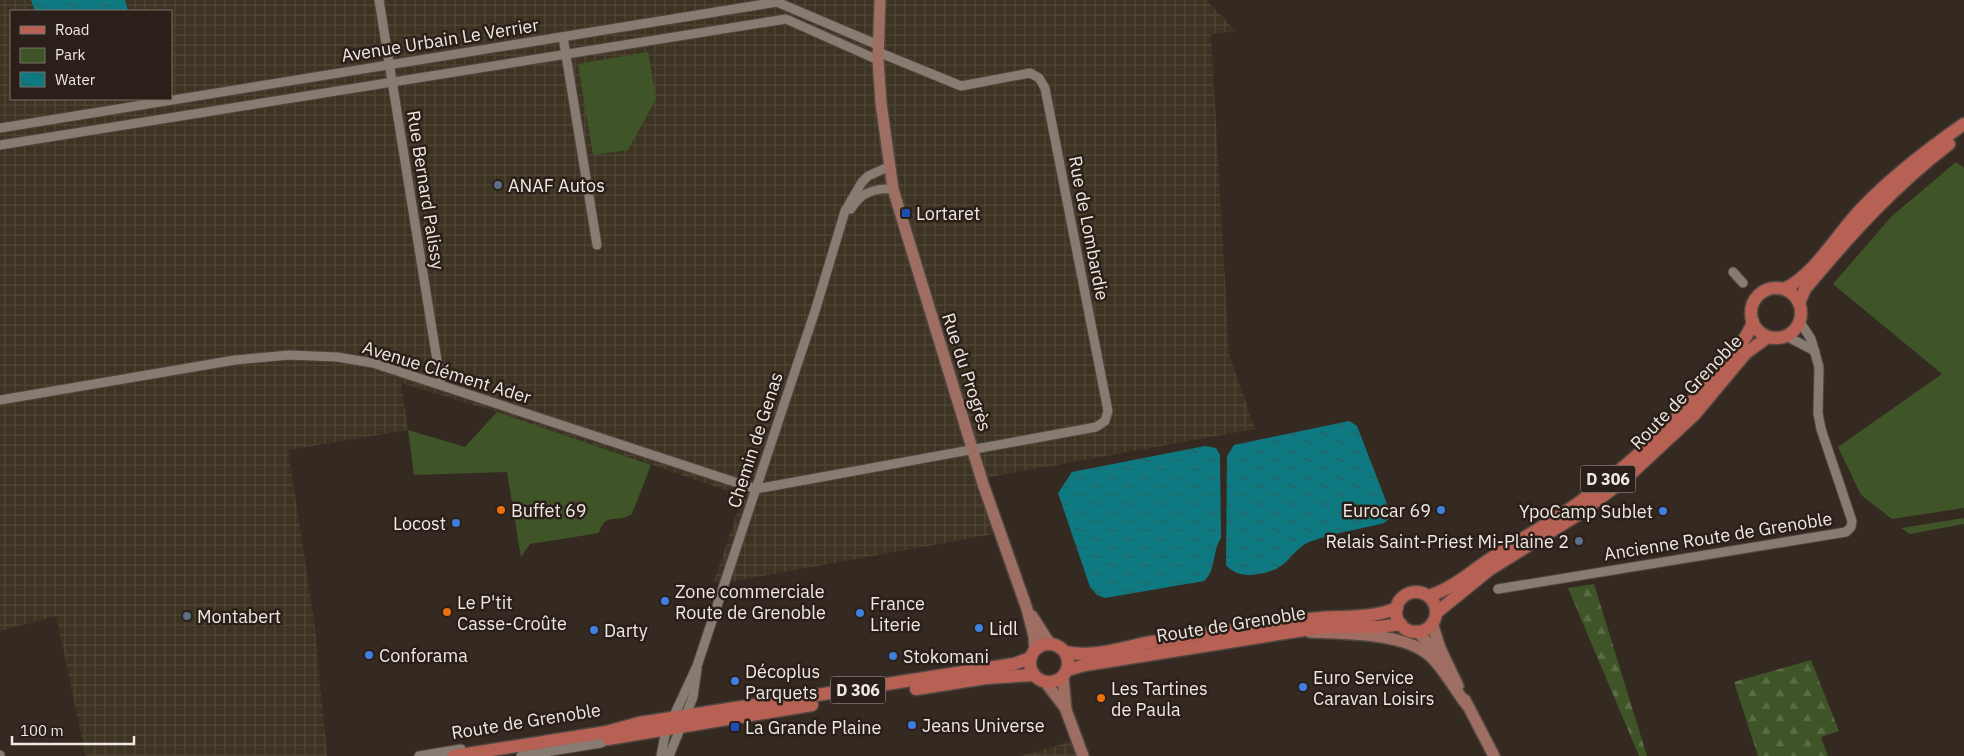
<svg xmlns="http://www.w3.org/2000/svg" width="1964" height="756" font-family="'IBM Plex Sans',sans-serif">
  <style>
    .industrial { fill: url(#industrial-grid); fill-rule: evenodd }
    .green { fill: #3f5528 }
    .forest { fill: url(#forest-firs) }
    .water { fill: url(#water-ripples) }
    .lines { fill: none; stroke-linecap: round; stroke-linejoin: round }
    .street-casing { stroke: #4f463f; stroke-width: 11 }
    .secondary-casing { stroke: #4f463f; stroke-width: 14 }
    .primary-casing { stroke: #4f463f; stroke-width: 15 }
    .street { stroke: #887b71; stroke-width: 9 }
    .secondary { stroke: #9f6e62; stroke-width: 11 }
    .primary { stroke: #b66154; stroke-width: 12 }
    .service-dot { fill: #5c6f8a; stroke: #2b2019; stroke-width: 2 }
    .transit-dot { fill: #1a4fb4; stroke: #2b2019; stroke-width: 2 }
    .food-dot { fill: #e8710a; stroke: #2b2019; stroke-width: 2 }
    .shop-dot { fill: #3f7fe0; stroke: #2b2019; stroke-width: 2 }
    .labels { text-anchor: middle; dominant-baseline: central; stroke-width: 5; stroke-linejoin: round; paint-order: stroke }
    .shield { fill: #2b2019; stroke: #b5aca6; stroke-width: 1 }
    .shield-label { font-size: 16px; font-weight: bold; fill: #f0e8e3 }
    .street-label { font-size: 18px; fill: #f0e8e3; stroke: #2b2019 }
    .poi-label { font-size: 18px; fill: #f0e8e3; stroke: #2b2019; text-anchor: start }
  </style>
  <defs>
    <pattern id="industrial-grid" width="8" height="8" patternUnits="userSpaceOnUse" patternTransform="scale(1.25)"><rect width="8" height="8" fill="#3c3322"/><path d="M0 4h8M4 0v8" fill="none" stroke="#4f4737"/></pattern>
    <pattern id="forest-firs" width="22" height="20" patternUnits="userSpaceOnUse" patternTransform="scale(1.25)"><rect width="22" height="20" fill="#3f5528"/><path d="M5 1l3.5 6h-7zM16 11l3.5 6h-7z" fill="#5b6d47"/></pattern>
    <pattern id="water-ripples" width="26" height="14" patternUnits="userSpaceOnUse" patternTransform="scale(1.25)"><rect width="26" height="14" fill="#0e7980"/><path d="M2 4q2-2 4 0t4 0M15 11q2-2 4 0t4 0" fill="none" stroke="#2b6062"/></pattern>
  </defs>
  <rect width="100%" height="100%" fill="#352a22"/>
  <g class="industrial">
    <path d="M0 0H1206L1236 31 1211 34 1229 354 1255 429 978 479 994 534 724 583 714 581 740 504 734 493 497 412 401 383 408 430 288 450 314 620 327 756H86L56 616 0 631ZM11 11H171V99H11Z"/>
    <path d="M1071 741 1077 756H1021L1059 745Z"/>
  </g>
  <g class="green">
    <path d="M648 52 656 99 628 150 593 155 578 64Z"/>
    <path d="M1956 162 1964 168V508L1892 519 1861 495 1838 447 1942 374 1833 284 1892 216Z"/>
    <path d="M497 412 651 465 632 514C619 524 605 511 599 533L530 544 521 557 507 472 414 475 408 430 465 447Z"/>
    <path d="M1964 518V524L1910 534 1901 528Z"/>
  </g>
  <g class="forest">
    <path d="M1594 584 1647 756H1639L1568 588Z"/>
    <path d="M1811 660 1839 731 1821 737 1828 756H1758L1734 682Z"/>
  </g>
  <g class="water">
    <path d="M31 0H125L128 11H35Z"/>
    <path d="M1349 421 1357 426 1389 509 1390 518 1384 523C1360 529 1335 533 1312 541 1296 546 1290 562 1276 569 1260 576 1237 579 1226 565L1227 456 1234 445Z"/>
    <path d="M1205 446 1216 448 1220 455 1221 538C1212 551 1216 571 1204 581L1105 598 1097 595 1090 587 1058 493 1072 472Z"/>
  </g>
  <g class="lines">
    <g class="street-casing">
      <g id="street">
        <path d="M379 0 441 385"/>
        <path d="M563 37 597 245"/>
        <path d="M0 128 777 2 878 45"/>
        <path d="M0 145 786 19 878 60"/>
        <path d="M851 209C860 192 875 188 893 189"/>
        <path d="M1733 272 1743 283"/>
        <path d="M1786 336 1815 351"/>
        <path d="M0 400 235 360 289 355 337 357 373 363 756 489 1096 427 1105 421 1108 411 1045 88 1039 78 1030 73 961 86 878 52"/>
        <path d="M1498 589 1846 532 1851 527 1852 521 1821 429 1818 413 1819 367 1811 339 1800 322"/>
        <path d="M0 755V756"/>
        <path d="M419 756 461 749"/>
        <path d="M521 756 601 743 609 739"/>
        <path d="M661 756 665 735 697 666 816 308 845 211 862 182 868 176 888 167"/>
        <path d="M669 756 693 697 697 669"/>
      </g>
    </g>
    <g class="secondary-casing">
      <g id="secondary">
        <path d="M880 0 878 60 881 103 893 189 983 484 1027 609 1034 636 1035 650"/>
        <path d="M1032 616 1050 644"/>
        <path d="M1432 623 1440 648 1458 686"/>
        <path d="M1417 631 1428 643 1438 659"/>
        <path d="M1310 632C1344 634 1404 632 1430 656 1444 669 1455 690 1467 705"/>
        <path d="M1063 677 1066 710 1083 756"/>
        <path d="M1046 683 1066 709"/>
        <path d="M1465 700 1494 756"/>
      </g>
    </g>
    <g class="primary-casing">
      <g id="primary">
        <circle cx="1776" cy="313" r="25"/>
        <path d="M1784 289C1815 275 1839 231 1863 207 1894 175 1928 149 1964 124"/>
        <path d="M1799 303 1805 289C1849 236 1894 186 1949 144"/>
        <circle cx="1416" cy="612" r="20"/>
        <path d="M1429 596C1454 588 1471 571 1493 557 1521 539 1550 523 1577 504 1627 467 1673 425 1713 377 1728 360 1745 343 1753 322"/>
        <path d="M1436 613 1489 570 1576 516 1623 481 1695 414 1746 353 1768 337"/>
        <circle cx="1049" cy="663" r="19"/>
        <path d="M1065 652C1094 658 1123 647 1152 642 1204 634 1258 626 1310 619 1340 615 1369 620 1397 608"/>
        <path d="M1067 670 1085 665 1323 627H1380L1401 624"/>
        <path d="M916 689 986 678 1033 675"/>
        <path d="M608 739 812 705"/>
        <path d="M454 756 606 732 639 723 1014 664 1030 658"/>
      </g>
    </g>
    <use href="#street" class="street"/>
    <use href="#secondary" class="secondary"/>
    <use href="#primary" class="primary"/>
  </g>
  <g class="service-dot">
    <circle cx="498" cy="185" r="5"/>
    <circle cx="1579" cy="541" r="5"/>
    <circle cx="187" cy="616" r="5"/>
  </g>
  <g class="transit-dot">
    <rect x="901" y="208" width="10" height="10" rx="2.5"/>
    <rect x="730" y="722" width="10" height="10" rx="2.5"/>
  </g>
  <g class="food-dot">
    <circle cx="501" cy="510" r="5"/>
    <circle cx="447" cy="612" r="5"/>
    <circle cx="1101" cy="698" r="5"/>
  </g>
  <g class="shop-dot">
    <circle cx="1441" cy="510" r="5"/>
    <circle cx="1663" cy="511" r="5"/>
    <circle cx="456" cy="523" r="5"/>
    <circle cx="665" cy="601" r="5"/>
    <circle cx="860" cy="613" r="5"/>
    <circle cx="979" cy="628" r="5"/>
    <circle cx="594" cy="630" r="5"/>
    <circle cx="369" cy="655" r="5"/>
    <circle cx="893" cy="656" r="5"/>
    <circle cx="735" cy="681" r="5"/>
    <circle cx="1303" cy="687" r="5"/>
    <circle cx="912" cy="725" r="5"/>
  </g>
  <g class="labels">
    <g class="shield">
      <rect x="1580.5" y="465.5" width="55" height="27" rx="4"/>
      <rect x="830.5" y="676.5" width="55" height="27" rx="4"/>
    </g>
    <g class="shield-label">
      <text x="1608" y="479">D 306</text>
      <text x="858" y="690">D 306</text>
    </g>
    <g class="street-label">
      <text transform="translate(440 40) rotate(-9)">Avenue Urbain Le Verrier</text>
      <text transform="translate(426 190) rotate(81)">Rue Bernard Palissy</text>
      <text transform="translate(1089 228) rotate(79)">Rue de Lombardie</text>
      <text transform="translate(447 372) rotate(17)">Avenue Clément Ader</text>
      <text transform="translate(967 372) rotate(72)">Rue du Progrès</text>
      <text transform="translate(1686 392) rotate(-46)">Route de Grenoble</text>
      <text transform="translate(755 440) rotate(-72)">Chemin de Genas</text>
      <text transform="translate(1718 536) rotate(-9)">Ancienne Route de Grenoble</text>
      <text transform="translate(1231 624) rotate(-9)">Route de Grenoble</text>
      <text transform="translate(526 721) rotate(-9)">Route de Grenoble</text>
    </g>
    <g class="poi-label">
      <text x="508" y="185">ANAF Autos</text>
      <text x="916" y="213">Lortaret</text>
      <text x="511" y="510">Buffet 69</text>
      <text x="1431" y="510" text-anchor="end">Eurocar 69</text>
      <text x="1653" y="511" text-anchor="end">YpoCamp Sublet</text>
      <text x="446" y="523" text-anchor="end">Locost</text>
      <text x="1569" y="541" text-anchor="end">Relais Saint-Priest Mi-Plaine 2</text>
      <text x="675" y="591">Zone commerciale<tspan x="675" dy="21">Route de Grenoble</tspan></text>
      <text x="457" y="602">Le P'tit<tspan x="457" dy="21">Casse-Croûte</tspan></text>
      <text x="870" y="603">France<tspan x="870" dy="21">Literie</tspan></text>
      <text x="197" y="616">Montabert</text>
      <text x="989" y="628">Lidl</text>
      <text x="604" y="630">Darty</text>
      <text x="379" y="655">Conforama</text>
      <text x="903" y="656">Stokomani</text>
      <text x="745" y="671">Décoplus<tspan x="745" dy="21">Parquets</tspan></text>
      <text x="1313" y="677">Euro Service<tspan x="1313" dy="21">Caravan Loisirs</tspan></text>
      <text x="1111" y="688">Les Tartines<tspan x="1111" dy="21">de Paula</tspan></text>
      <text x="922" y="725">Jeans Universe</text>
      <text x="745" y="727">La Grande Plaine</text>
    </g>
  </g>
  <rect x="10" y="10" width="162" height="90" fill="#2b2019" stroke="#7a706a"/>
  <rect x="20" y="26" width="25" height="8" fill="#b66154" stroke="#7a706a"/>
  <text x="55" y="35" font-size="15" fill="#f0e8e3">Road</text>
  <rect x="20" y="48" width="25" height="15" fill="#3f5528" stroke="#7a706a"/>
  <text x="55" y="60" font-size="15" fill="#f0e8e3">Park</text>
  <rect x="20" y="72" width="25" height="15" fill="url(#water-ripples)" stroke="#7a706a"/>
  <text x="55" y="85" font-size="15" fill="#f0e8e3">Water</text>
  <path d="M12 736v8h122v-8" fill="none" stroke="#f0e8e3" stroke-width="2.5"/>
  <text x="20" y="736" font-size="15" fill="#f0e8e3" stroke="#2b2019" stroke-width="4" paint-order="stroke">100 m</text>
</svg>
